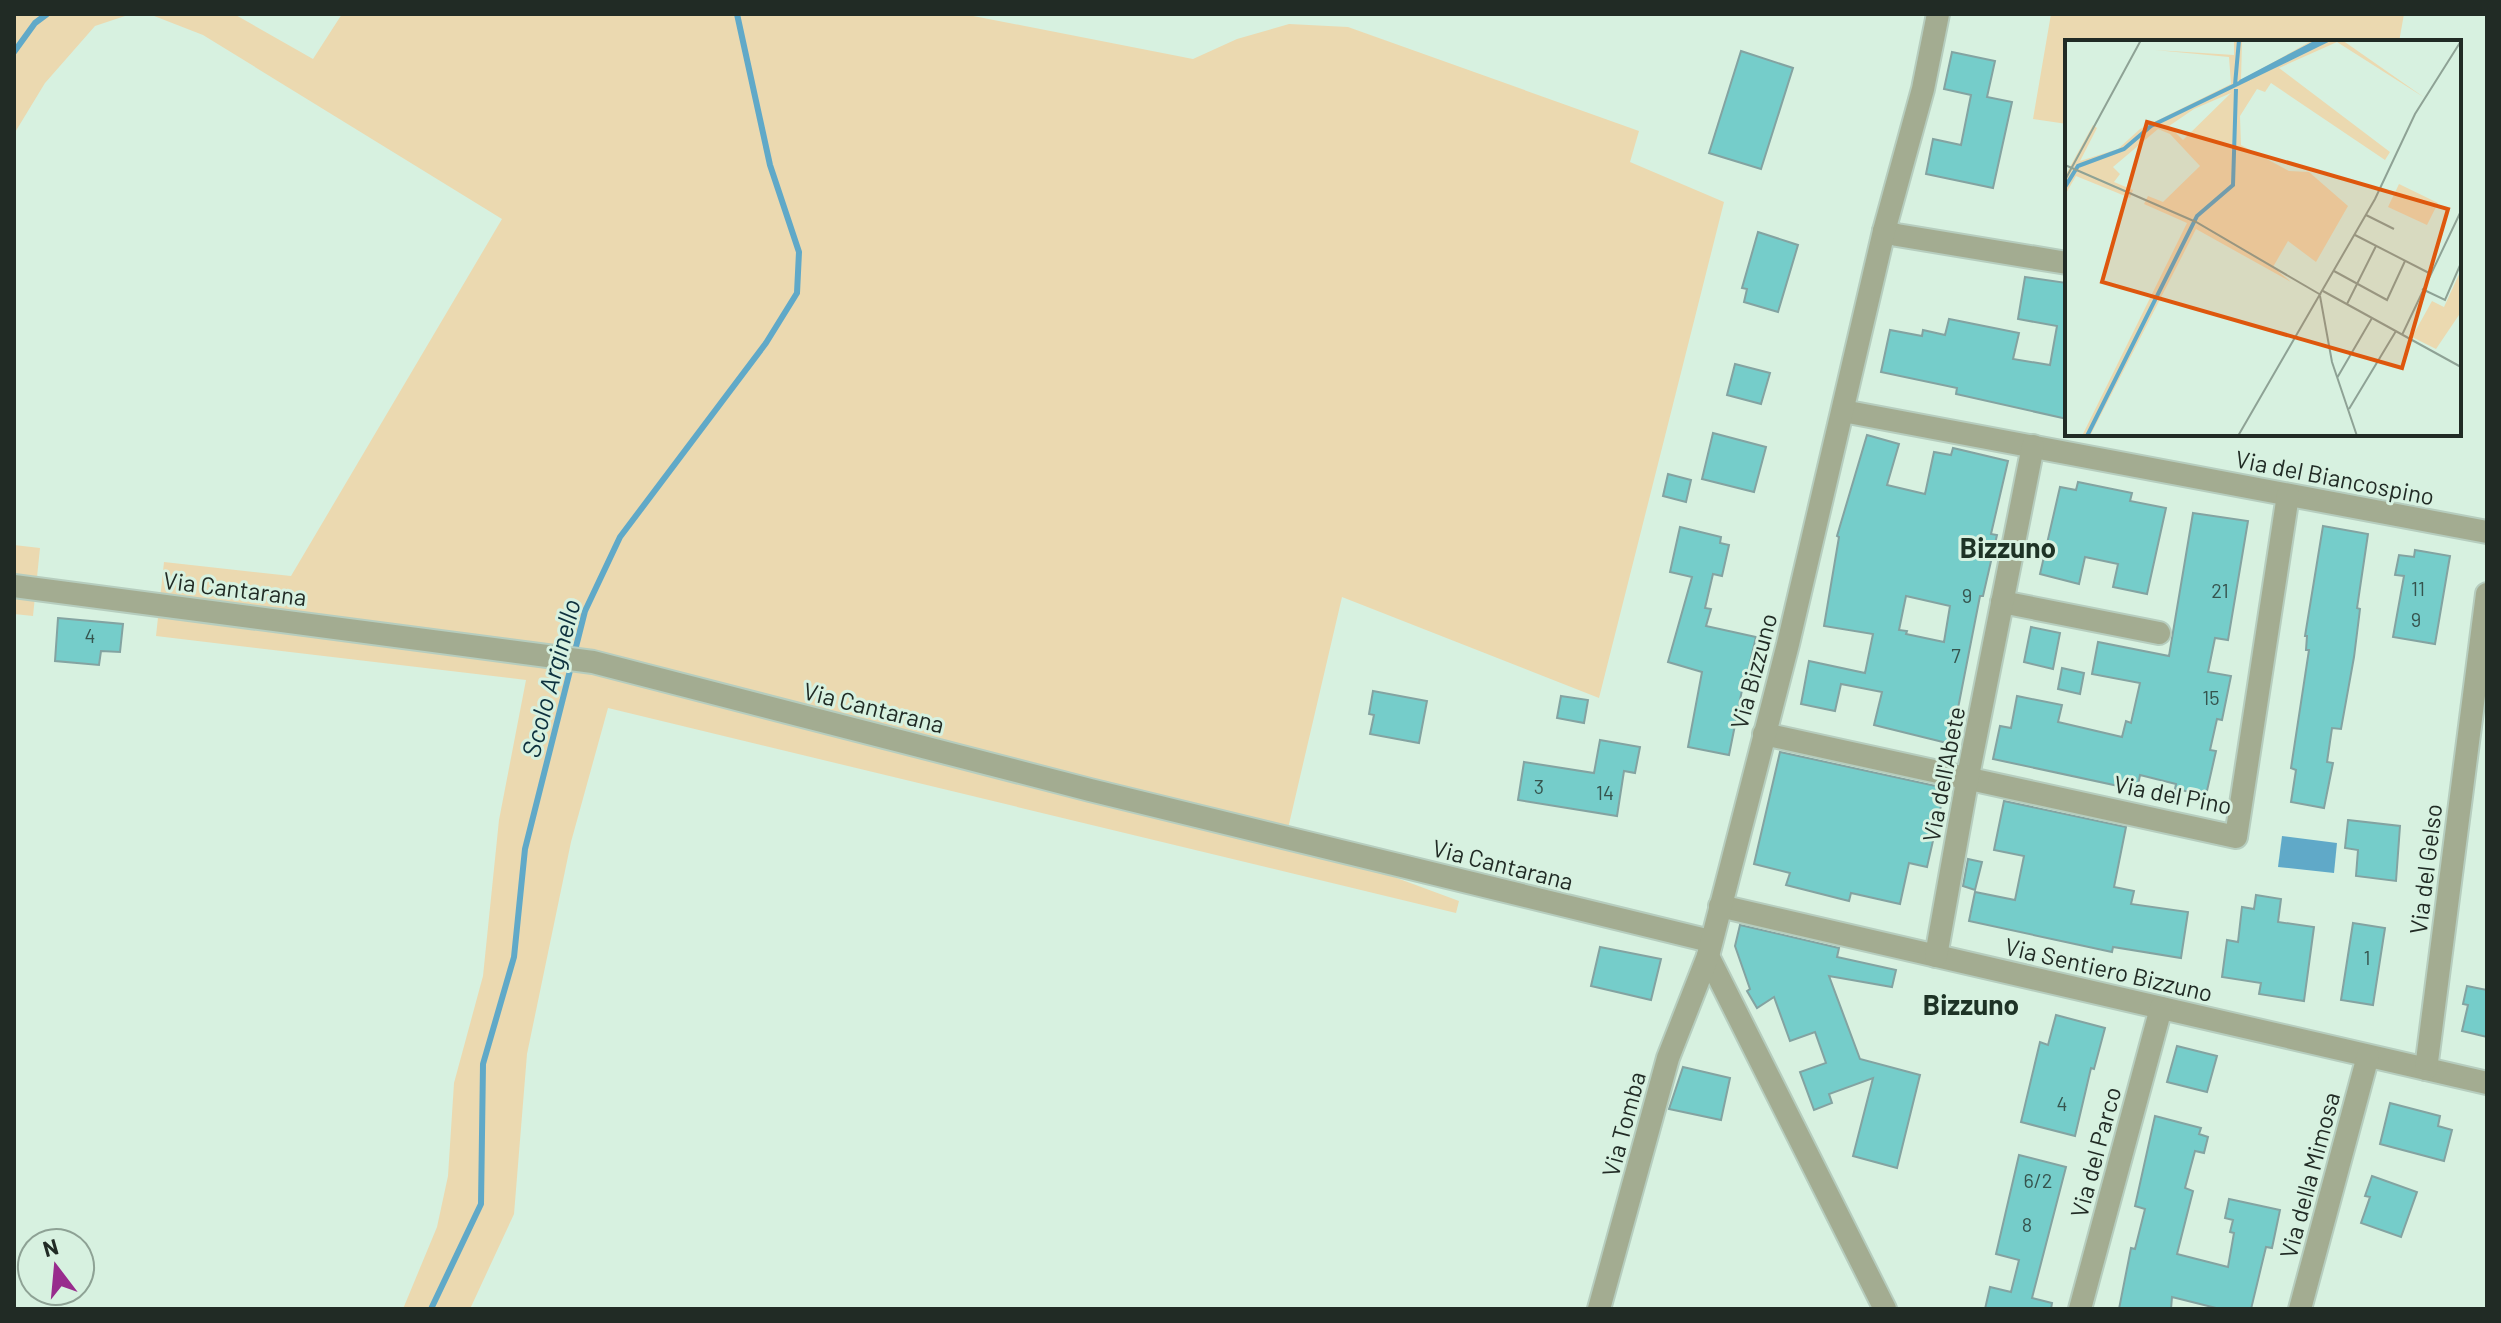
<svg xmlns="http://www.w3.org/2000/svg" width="2501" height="1323" font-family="Barlow,sans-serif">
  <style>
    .green { fill: #ebd9b0 }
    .water { fill: #60a9c8 }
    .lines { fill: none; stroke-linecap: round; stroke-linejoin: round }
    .stream { stroke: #60a9c8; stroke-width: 6 }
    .building { fill: #75cdca; stroke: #83a3a1; stroke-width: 2; fill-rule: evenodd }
    .minor-casing { stroke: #b6cdbe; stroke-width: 26 }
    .minor { stroke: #a3ac91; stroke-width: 22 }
    .labels { text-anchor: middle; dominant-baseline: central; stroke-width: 6; stroke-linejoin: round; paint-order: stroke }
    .number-label { font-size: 20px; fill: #36544e }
    .street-label { font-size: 24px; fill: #212b25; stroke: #d7f1e0 }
    .water-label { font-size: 26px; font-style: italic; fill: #0d303d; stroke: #d7f1e0 }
    .quarter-label { font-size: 28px; font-weight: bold; fill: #1e3326; stroke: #d7f1e0 }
    .inset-river { fill: none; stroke: #60a9c8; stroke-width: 4 }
    .inset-road { fill: none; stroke: #8ea295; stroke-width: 2 }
    .view { fill: #de570d; fill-opacity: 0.15; stroke: #de570d; stroke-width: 4 }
    .inset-edge { fill: none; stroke: #212b25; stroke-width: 4 }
  </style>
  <rect width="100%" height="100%" fill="#d7f1e0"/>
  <g class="green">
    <path d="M14 14H131L95 26 45 83 14 134Z"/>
    <path d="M149 14H234L313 59 342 14H963L1193 59 1237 39 1289 24 1348 27 1639 131 1630 162 1724 202 1599 698 1342 597 1286 837 1459 901 1456 913 608 708 571 842 527 1054 514 1214 470 1309H403L437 1227 448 1176 454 1083 483 976 499 820 526 680 156 636 164 562 291 576 502 219 203 35Z"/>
    <path d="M2051 14H2404L2399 42H2067V124L2033 119Z"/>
    <path d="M14 545 40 548 33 616 14 614Z"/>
  </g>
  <path class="water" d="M2282 836 2337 843 2334 873 2278 867Z"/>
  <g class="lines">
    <g class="stream">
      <path d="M14 52 35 23 47 14"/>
      <path d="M431 1309 481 1204 483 1064 514 957 525 849 585 611 620 537 766 343 797 293 799 252 770 165 737 14"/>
    </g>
  </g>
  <g class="building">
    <path d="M1741 51 1793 68 1761 169 1709 153Z"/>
    <path d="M1952 52 1995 61 1987 97 2012 102 1993 188 1926 174 1933 139 1961 145 1971 95 1944 89Z"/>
    <path d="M1758 232 1798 245 1778 312 1744 302 1747 289 1742 288Z"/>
    <path d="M2025 277 2067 283V419L1956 394 1957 388 1881 372 1890 330 1922 336 1923 330 1945 335 1949 319 2019 333 2013 359 2050 365 2057 326 2018 319Z"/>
    <path d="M1735 364 1770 373 1761 404 1727 395Z"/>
    <path d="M1713 433 1766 447 1754 492 1702 479Z"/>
    <path d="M1867 435 1899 444 1887 485 1925 494 1934 452 1951 455 1953 448 2008 461 1991 534 1997 535 1983 596H1980L1951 744 1874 725 1882 692 1841 684 1835 711 1801 704 1809 661 1865 673 1873 634 1824 626 1839 537 1837 536ZM1906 596 1950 606 1944 642 1906 634 1907 631 1899 630Z"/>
    <path d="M1668 474 1691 480 1686 502 1663 496Z"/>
    <path d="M2078 482 2132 493 2130 501 2166 508 2147 594 2113 587 2118 564 2085 557 2079 584 2040 574 2060 487 2076 490Z"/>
    <path d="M2193 513 2248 521 2228 640 2215 638 2208 672 2231 676 2222 720 2217 719 2210 750 2216 751 2206 795 2175 789 2176 784 2140 775 2137 790 1993 759 2000 726 2011 728 2017 696 2062 705 2058 722 2122 737 2126 721 2131 723 2140 683 2092 674 2098 642 2169 656Z"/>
    <path d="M2323 526 2368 534 2357 608 2360 609 2354 657 2341 729 2332 728 2327 762 2333 763 2324 808 2291 802 2296 770 2291 768 2309 650H2306L2307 636H2305Z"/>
    <path d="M1680 527 1721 537 1720 543 1729 545 1722 576 1713 574 1705 608 1711 609 1706 626 1756 637 1746 680H1744L1729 755 1688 747 1702 672 1668 662 1692 577 1670 572Z"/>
    <path d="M2415 550 2450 556 2435 644 2393 637 2404 576 2395 575 2399 555 2414 557Z"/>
    <path d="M58 618 123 624 120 652 101 651 99 665 55 661Z"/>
    <path d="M2031 627 2060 633 2053 669 2024 662Z"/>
    <path d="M2062 668 2084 673 2080 694 2058 689Z"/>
    <path d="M1373 691 1427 701 1419 743 1370 734 1374 715 1369 714Z"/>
    <path d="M1561 696 1588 700 1584 723 1557 718Z"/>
    <path d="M1600 740 1640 747 1635 773 1624 771 1617 816 1518 800 1524 762 1594 773Z"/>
    <path d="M1780 752 1945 788 1927 867 1909 863 1900 904 1851 893 1849 901 1786 885 1790 873 1754 864Z"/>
    <path d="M2004 801 2126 827 2114 887 2134 891 2131 904 2188 912 2181 958 2113 947 2112 952 1969 921 1975 892 2015 900 2024 856 1994 850Z"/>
    <path d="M2348 820 2400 826 2396 881 2356 876 2358 850 2345 848Z"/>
    <path d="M1968 859 1982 862 1975 890 1963 886Z"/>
    <path d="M2256 895 2281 899 2278 922 2314 927 2304 1001 2259 994 2261 983 2222 977 2227 940 2238 942 2242 907 2254 909Z"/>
    <path d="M2353 923 2385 928 2373 1005 2341 1000Z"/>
    <path d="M1740 925 1839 948 1837 957 1896 970 1892 987 1829 976 1860 1059 1920 1075 1897 1168 1853 1156 1873 1078 1829 1094 1832 1103 1814 1110 1800 1072 1826 1063 1815 1032 1790 1041 1774 997 1757 1008 1747 991 1750 989 1735 946Z"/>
    <path d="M1600 947 1661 959 1651 1000 1591 986Z"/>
    <path d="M2467 986 2487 990V1037L2462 1031 2468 1005 2463 1004Z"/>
    <path d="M2056 1015 2105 1028 2094 1069 2091 1068 2075 1136 2021 1122 2040 1042 2048 1045Z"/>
    <path d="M2177 1046 2217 1056 2207 1092 2167 1082Z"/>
    <path d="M1683 1067 1730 1078 1721 1120 1669 1109Z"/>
    <path d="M2390 1103 2440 1116 2438 1126 2452 1130 2444 1161 2380 1144Z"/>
    <path d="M2155 1116 2201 1128 2199 1134 2208 1137 2204 1153 2195 1151 2185 1188 2193 1191 2177 1254 2228 1267 2234 1233 2230 1232 2233 1220 2225 1218 2229 1199 2280 1210 2272 1248 2266 1247 2251 1309H2220L2172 1297 2171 1309H2119L2131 1248 2135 1249 2145 1209 2135 1206Z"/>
    <path d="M2019 1155 2066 1167 2032 1298 2052 1303 2051 1309H1985L1990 1287 2011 1292 2019 1260 1996 1254Z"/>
    <path d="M2372 1176 2417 1192 2401 1237 2361 1223 2370 1197 2365 1196Z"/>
  </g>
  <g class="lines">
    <g class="minor-casing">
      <g id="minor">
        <path d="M1884 231 1897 235 2067 263"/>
        <path d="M1843 411 2487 532"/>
        <path d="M14 586 593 662 1090 790 1710 941"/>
        <path d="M2002 602 2159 633"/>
        <path d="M1764 734 2236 837 2288 495"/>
        <path d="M1720 906 2487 1083"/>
        <path d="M1708 956 1885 1309"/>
        <path d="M1936 956 1968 776 2033 446"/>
        <path d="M2426 1069 2487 594"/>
        <path d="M1599 1309 1668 1058 1708 956 1788 644 1884 231 1923 89 1938 14"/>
        <path d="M2080 1309 2161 1008"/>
        <path d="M2300 1309 2368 1056"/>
      </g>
    </g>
    <use href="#minor" class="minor"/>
  </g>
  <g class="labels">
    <g class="number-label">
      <text x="2418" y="588">11</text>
      <text x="2220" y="590">21</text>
      <text x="1967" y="595">9</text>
      <text x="2416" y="619">9</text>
      <text x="90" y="635">4</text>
      <text x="1956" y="655">7</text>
      <text x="2211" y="697">15</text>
      <text x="1539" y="786">3</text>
      <text x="1605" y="792">14</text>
      <text x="2367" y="957">1</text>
      <text x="2062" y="1103">4</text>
      <text x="2038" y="1180">6/2</text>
      <text x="2027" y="1224">8</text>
    </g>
    <g class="street-label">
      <text transform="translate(2335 477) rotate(11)">Via del Biancospino</text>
      <text transform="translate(235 588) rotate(7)">Via Cantarana</text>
      <text transform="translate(1753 671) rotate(-75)">Via Bizzuno</text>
      <text transform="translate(874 707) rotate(14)">Via Cantarana</text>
      <text transform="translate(1943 774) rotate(-79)">Via dell'Abete</text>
      <text transform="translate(2173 794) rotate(11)">Via del Pino</text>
      <text transform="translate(1503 864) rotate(14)">Via Cantarana</text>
      <text transform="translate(2425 869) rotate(-83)">Via del Gelso</text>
      <text transform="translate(2109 969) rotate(13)">Via Sentiero Bizzuno</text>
      <text transform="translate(1623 1124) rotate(-75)">Via Tomba</text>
      <text transform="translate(2095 1152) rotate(-75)">Via del Parco</text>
      <text transform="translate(2309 1175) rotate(-75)">Via della Mimosa</text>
    </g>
    <g class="water-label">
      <text transform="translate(550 678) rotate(-75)">Scolo Arginello</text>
    </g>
    <g class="quarter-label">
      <text x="2008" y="547">Bizzuno</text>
      <text x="1971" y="1004">Bizzuno</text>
    </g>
  </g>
  <g transform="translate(2065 40)">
    <rect width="396" height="396" fill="#d7f1e0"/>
    <path d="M169 0H177L176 40 248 0H277L360 58 272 2 214 28 325 112 320 120 206 43 200 52 192 49 175 76 176 105 224 131 244 132 283 166 251 222 223 201 208 227 226 242 131 189 25 396H17L122 183 79 164 83 156 98 162 135 126 105 94 93 89 48 127 55 134 49 142 68 150 65 158 11 136 0 155V136L28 85 32 88 15 121 53 109 75 89 166 44 164 17 90 10 169 15ZM166 53 118 100 104 86 129 69ZM334 144 373 163 362 185 323 167ZM396 230V272L371 309 347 297 367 261 379 267Z" fill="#ebd9b0" fill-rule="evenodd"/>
    <path class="inset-river" d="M175 42 255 0M170 45 174 0M0 147 13 126 59 109 86 86 263 0M22 396 132 176 168 145 171 49"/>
    <path class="inset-road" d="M0 125 131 182 256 255M0 140 76 0M301 175 329 189M290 195 364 233M269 231 322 260 340 221M357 249 380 260 396 223M258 251 396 327M255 256 267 322 292 396M282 264 311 206M337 295 396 171M272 338 307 278M284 369 331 291M173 396 310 159 350 74 396 1"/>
    <path class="view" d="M82 82 383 169 337 328 37 242Z"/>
    <rect width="396" height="396" class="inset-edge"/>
  </g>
  <rect width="2501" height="1323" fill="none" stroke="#212b25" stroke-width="32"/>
  <g transform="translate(56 1267) rotate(344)"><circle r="38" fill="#d7f1e0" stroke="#8ea295" stroke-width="2"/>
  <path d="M0-6L14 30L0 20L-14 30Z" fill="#982c8d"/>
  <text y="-12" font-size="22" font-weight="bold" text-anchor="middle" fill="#212b25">N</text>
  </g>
</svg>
